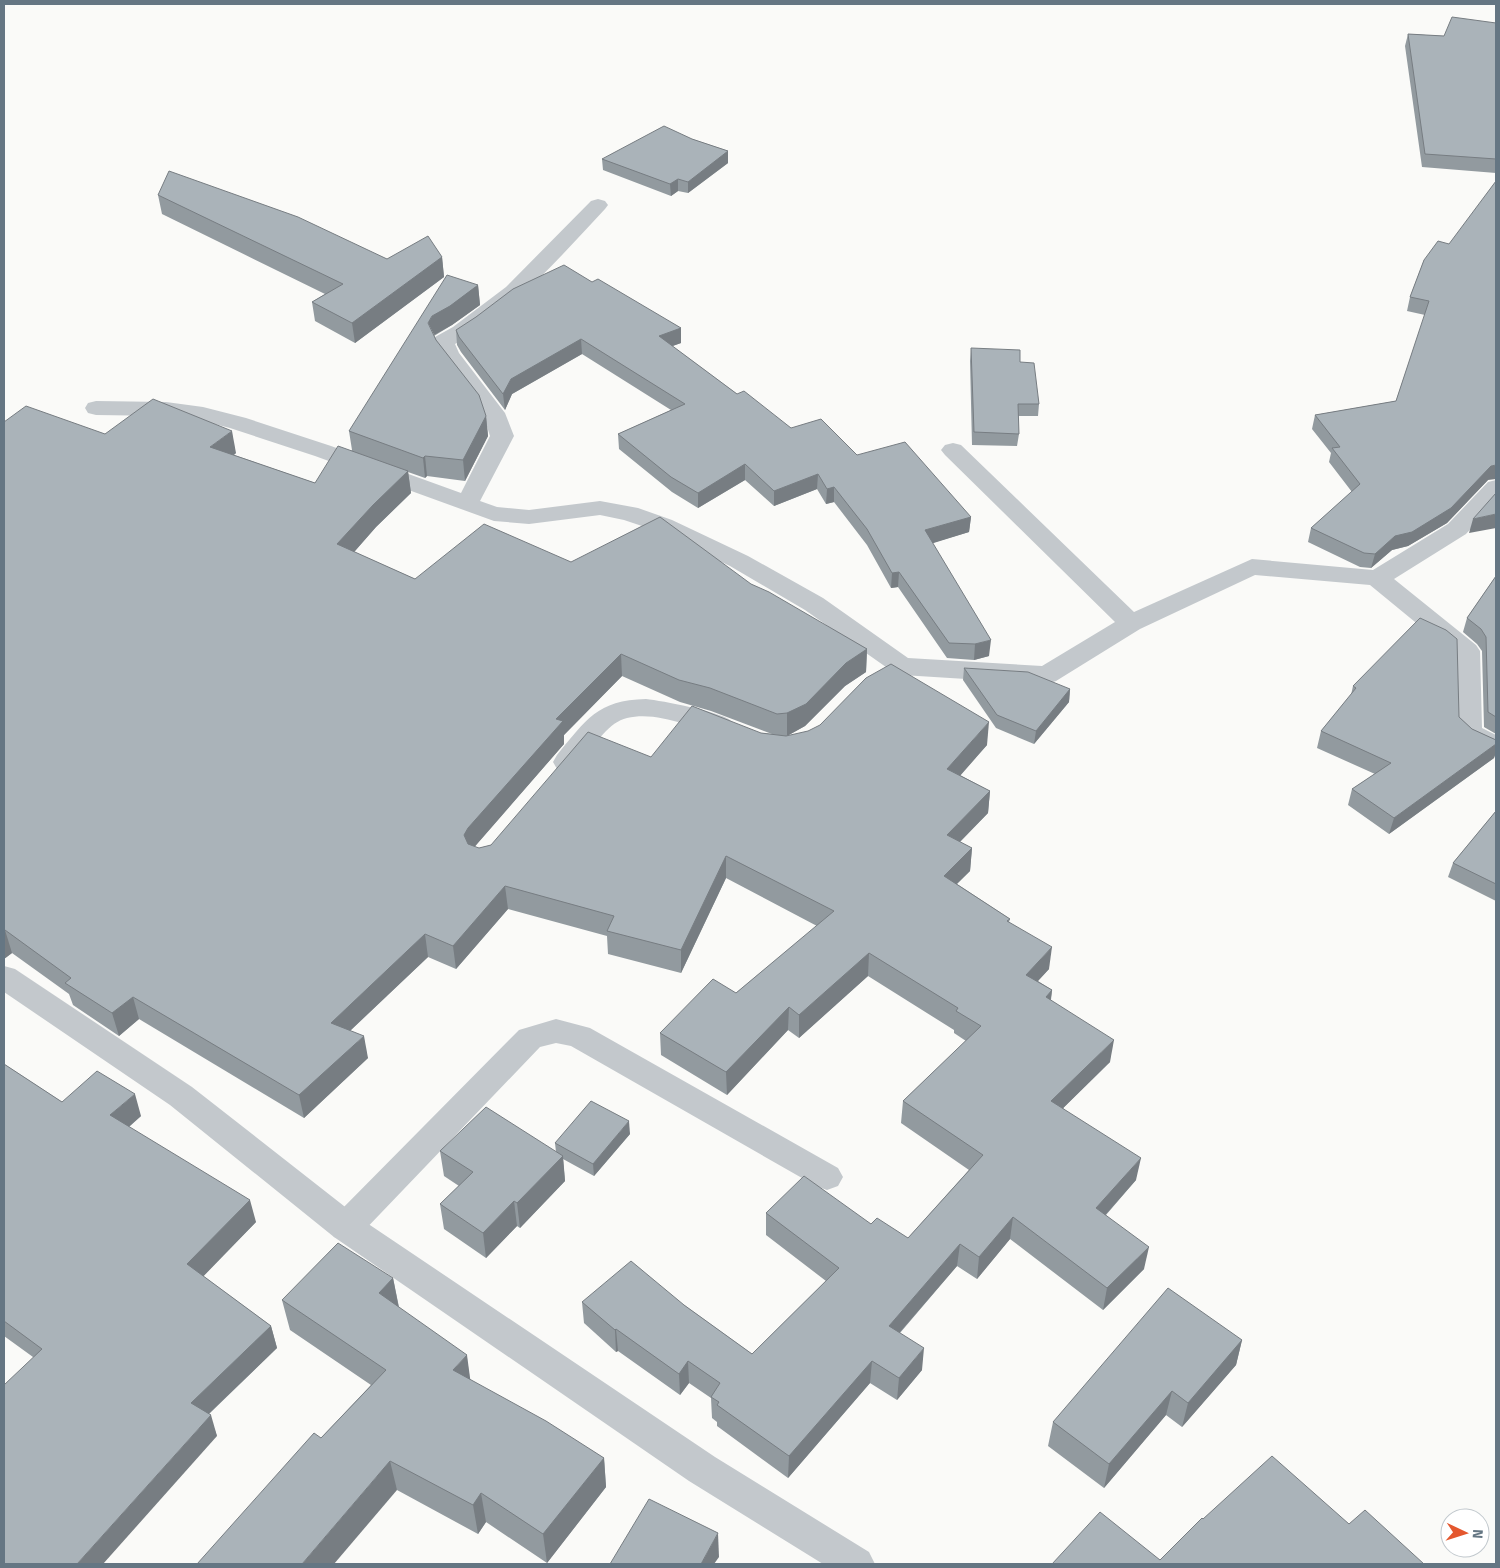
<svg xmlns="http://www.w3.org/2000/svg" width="1500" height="1568" font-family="'Fira Sans',sans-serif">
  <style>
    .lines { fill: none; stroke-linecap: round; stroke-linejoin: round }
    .minor { fill: #c3c8cc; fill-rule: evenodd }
    .tertiary { fill: #c3c8cc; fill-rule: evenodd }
    .wall { fill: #929a9f; fill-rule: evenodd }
    .shaded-wall { fill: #777d82 }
    .building { fill: #aab3b9; stroke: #777d82 }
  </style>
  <rect width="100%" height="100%" fill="#fafaf8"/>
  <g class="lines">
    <g class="minor">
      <path d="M598 199 605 201 608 205 605 209C559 258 514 311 455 344L459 353 505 413 514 436 480 501 497 507 529 510 600 501 638 508 672 520 748 556 823 598 908 658 1042 666 1115 622 945 455 941 450 945 445 953 443 961 445 1134 612 1252 559 1373 570 1448 524 1488 482 1496 480V501L1466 534 1394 579 1476 645 1480 651 1482 728 1496 735V756C1483 753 1463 744 1456 732L1454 654 1370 585 1255 575 1140 629 1056 681 1047 684 902 675 893 672 805 610 730 566 654 530 624 520 600 515 529 524 494 521 315 456 230 428 195 419 166 416 96 415 88 413 85 408 88 403 96 401 166 402 203 407 246 418 331 446 461 493 490 436 483 414 440 359 432 342 435 337 453 327 506 287 591 201Z"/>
      <path d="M646 699C663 701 717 711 730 720 731 721 734 726 734 727L730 733 721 736C692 728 659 711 627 718 609 722 596 743 586 757 583 761 580 767 576 769 570 772 564 770 557 769L553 762 557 755C586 720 597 700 646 699Z"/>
      <path d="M556 1019 590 1028 838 1168 843 1177 838 1186 827 1190 816 1186 571 1046 556 1043 540 1047 358 1237 346 1241 334 1237 329 1227 334 1217 519 1030Z"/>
    </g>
    <path class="tertiary" d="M4 966 15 969 192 1087 358 1217 715 1457 869 1552 875 1564H823L689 1481 334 1237 170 1105 4 992Z"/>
  </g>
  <g class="wall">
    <path d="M1496 23V173L1422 167 1405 46 1408 34 1444 36Z"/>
    <path d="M692 139 728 151V163L688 193 678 191 671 196 603 170 602 159Z"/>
    <path d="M158 195 387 259 442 257 444 277 355 343 315 321 312 302 325 294 162 214Z"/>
    <path d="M1424 260 1488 480 1447 523 1408 546 1392 550 1371 568 1360 567 1308 542 1311 528 1352 492 1329 462 1331 453 1312 429 1315 415 1396 401 1425 315 1407 311 1410 297Z"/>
    <path d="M592 282 681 328V343L672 346 737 394 791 428 857 455 971 517 969 532 932 543 989 656 974 660 947 658 898 587 891 588 867 545 834 502 826 504 817 489 774 506 745 480 698 508 672 492 619 449 618 434 671 410 582 354 512 394 505 410 461 352 457 345 456 330Z"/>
    <path d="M478 285 480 305 452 325 434 336 436 340 486 416 488 436 465 481 427 476 425 478 408 472 411 493 376 527 354 552 415 579 571 562 751 584 867 649 866 672 845 686 805 726 787 736H782L987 745 960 775 990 791 988 813 960 842 972 848 970 871 957 884 1010 919 1009 922 1049 969 1038 981 1052 990 1051 1000 1110 1062 1063 1108 1136 1180 1106 1215 1144 1269 1103 1310 1010 1239 977 1279 957 1266 900 1333 922 1370 897 1400 870 1383 788 1478 717 1426V1422L712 1418 711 1398 689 1383 680 1395 618 1351 616 1352 584 1323 582 1302 684 1305 752 1354 826 1281 766 1235V1213L871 1224 908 1238 969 1170 901 1123 903 1101 966 1041 954 1033V1030L868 976 799 1038 788 1030 727 1095 661 1055 660 1033 736 993 817 926 726 878 681 973 608 954 607 936 508 909 456 969 428 957 350 1031 368 1058 304 1118 139 1019 119 1036 73 1005 69 994 12 953 4 959V422L105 434 236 453 234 455 315 483 352 450 349 431ZM622 676 680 702 711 711 772 734 761 733 651 757 491 845 479 848 474 847 564 744V735Z"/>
    <path d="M971 348 1039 404 1038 416H1018L1019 434 1017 446 972 445 970 361Z"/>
    <path d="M1496 576V734L1484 727 1482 651 1477 644 1463 632 1467 618Z"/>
    <path d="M964 668 1070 689 1069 702 1034 744 996 728 963 680Z"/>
    <path d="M1353 686 1459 717 1472 729 1496 740V752L1494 758 1389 834 1348 805 1352 789 1375 774 1317 748 1321 731 1351 695Z"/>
    <path d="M1496 811V901L1448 877 1453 863Z"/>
    <path d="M4 1064 62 1102 141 1116 129 1127 256 1222 203 1276 271 1326 277 1348 209 1414 217 1436 33 1357 4 1336Z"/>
    <path d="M630 1134 594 1176 563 1159 565 1181 520 1228 517 1226 486 1258 444 1229 440 1204 459 1186 444 1176 440 1151 556 1152 555 1143Z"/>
    <path d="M393 1278 399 1307 470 1380 604 1458 606 1487 547 1563 486 1522 478 1534 397 1490 321 1438 371 1385 290 1330 282 1300Z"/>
    <path d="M1242 1340 1236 1365 1182 1427 1166 1415 1104 1488 1048 1446 1053 1422Z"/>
  </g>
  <g class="shaded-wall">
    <path d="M728 151V163L688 193V182Z"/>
    <path d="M678 179V191L671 196 670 184Z"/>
    <path d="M442 257 444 277 355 343 352 323Z"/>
    <path d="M478 285 480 305 452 325 434 335 428 323 432 316Z"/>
    <path d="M681 328V343L659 351V336Z"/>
    <path d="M581 339 582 354 512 394 505 410 503 394 511 379Z"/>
    <path d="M486 416 488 436 465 481 463 460Z"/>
    <path d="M232 431 236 453 214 469 210 447Z"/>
    <path d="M425 456 427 476 425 478 423 458Z"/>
    <path d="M745 464V480L698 508V493Z"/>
    <path d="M1496 465V479L1488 480 1447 523 1408 546 1392 550 1371 568 1375 554 1395 536 1491 466Z"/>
    <path d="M408 471 411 493 376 527 341 567 337 544 373 505Z"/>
    <path d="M818 474 817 489 774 506V491Z"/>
    <path d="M834 487V502L826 504 827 489Z"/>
    <path d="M1496 514V528L1469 533 1473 519Z"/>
    <path d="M971 517 969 532 924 546 925 530Z"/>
    <path d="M899 572 898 587 891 588 892 573Z"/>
    <path d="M991 640 989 656 974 660 975 644Z"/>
    <path d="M867 649 866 672 845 686 805 726 787 736V713L846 663Z"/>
    <path d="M621 654 622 676 564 735V744L471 851 464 835 468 828 556 719Z"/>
    <path d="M1070 689 1069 702 1034 744 1036 731Z"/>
    <path d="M989 722 987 745 946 792 947 769Z"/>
    <path d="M1496 744V752L1494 758 1389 834 1394 818Z"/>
    <path d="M990 791 988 813 945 857 947 835Z"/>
    <path d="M972 848 970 871 942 898 944 876Z"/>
    <path d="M726 856V878L681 973V950Z"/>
    <path d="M505 886 508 909 456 969 453 946Z"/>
    <path d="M5 930 12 953 4 959V931Z"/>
    <path d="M425 934 428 957 335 1045 331 1023Z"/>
    <path d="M1052 947 1049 969 1023 997 1026 975Z"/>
    <path d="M869 953 868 976 799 1038V1015Z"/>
    <path d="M1052 990 1049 1013 1046 997Z"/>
    <path d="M133 997 139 1019 119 1036 112 1013Z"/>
    <path d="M789 1007 788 1030 727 1095 726 1072Z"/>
    <path d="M364 1036 368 1058 304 1118 299 1095Z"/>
    <path d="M1114 1040 1110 1062 1048 1123 1051 1101Z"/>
    <path d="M135 1094 141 1116 117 1137 110 1115Z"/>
    <path d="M629 1121 630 1134 594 1176 593 1164Z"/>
    <path d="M563 1156 565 1181 520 1228 517 1203Z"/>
    <path d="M1141 1158 1136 1180 1092 1230 1096 1208Z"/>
    <path d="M250 1200 256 1222 194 1286 187 1264Z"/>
    <path d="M514 1201 517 1226 486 1258 483 1233Z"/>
    <path d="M1013 1217 1010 1239 977 1279 979 1257Z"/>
    <path d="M960 1244 957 1266 887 1347 889 1326Z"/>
    <path d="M1149 1247 1144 1269 1103 1310 1107 1288Z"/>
    <path d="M393 1278 399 1309 379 1293Z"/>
    <path d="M271 1326 277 1348 198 1424 191 1403Z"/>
    <path d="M616 1329 618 1351 616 1352 615 1330Z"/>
    <path d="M1242 1340 1236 1365 1182 1427 1188 1403Z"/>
    <path d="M924 1348 922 1370 897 1400 899 1378Z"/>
    <path d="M467 1355 471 1385 453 1370Z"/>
    <path d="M688 1361 689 1383 680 1395 679 1374Z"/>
    <path d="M872 1361 870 1383 788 1478 789 1456Z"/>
    <path d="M1172 1391 1166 1415 1104 1488 1109 1464Z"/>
    <path d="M211 1415 217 1436 103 1564H77Z"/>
    <path d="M604 1458 606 1487 547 1563 543 1534Z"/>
    <path d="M390 1461 397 1490 334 1564H302Z"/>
    <path d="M481 1493 486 1522 478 1534 473 1505Z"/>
    <path d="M718 1533 719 1557 714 1564H701Z"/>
  </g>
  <g class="building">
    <path d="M1452 17 1496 23V159L1425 154 1408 34 1444 36Z"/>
    <path d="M664 126 692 139 728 151 688 182 678 179 670 184 602 159Z"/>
    <path d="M169 171 298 217 387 259 428 236 442 257 352 323 312 302 343 284 158 195Z"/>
    <path d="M1496 181V465L1491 466 1451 508 1412 532 1395 536 1375 554 1364 553 1311 528 1360 484 1332 448 1340 447 1315 415 1396 401 1429 301 1410 297 1424 260 1438 241 1449 244Z"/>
    <path d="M564 265 592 282 598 279 681 328 659 336 737 394 744 391 791 428 821 419 857 455 905 442 971 517 925 530 991 640 975 644 949 643 899 572 892 573 867 529 834 487 827 489 818 474 774 491 745 464 698 493 671 477 618 434 685 404 581 339 511 379 503 394 459 337 456 330 476 317 513 289Z"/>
    <path d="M447 275 478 285 450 306 432 316 428 323 436 340 479 395 486 416 463 460 425 456 423 458 349 431Z"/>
    <path d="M971 348 1020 350V362L1034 363 1039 404H1018L1019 434 974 432Z"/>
    <path d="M153 399 232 431 210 447 315 483 338 446 408 471 373 505 337 544 415 579 484 524 571 562 660 517 751 584 769 592 867 649 846 663 806 704 787 713 777 714 710 688 679 680 621 654 556 719 563 721 468 828 464 835 468 844 479 848 491 845 588 732 651 757 692 706 761 733 786 736 808 731 820 725 866 678 891 664 989 722 947 769 990 791 947 835 972 848 944 876 1010 919 1007 921 1052 947 1026 975 1052 990 1046 997 1114 1040 1051 1101 1141 1158 1096 1208 1149 1247 1107 1288 1013 1217 979 1257 960 1244 889 1326 924 1348 899 1378 872 1361 789 1456 717 1405 719 1402 711 1397 720 1383 688 1361 679 1374 616 1329 615 1330 582 1302 631 1261 684 1305 752 1354 839 1268 766 1213 804 1176 871 1224 877 1218 908 1238 983 1155 903 1101 981 1026 956 1011 958 1008 869 953 799 1015 789 1007 726 1072 660 1033 713 979 736 993 834 911 726 856 681 950 607 931 614 916 505 886 453 946 425 934 331 1023 364 1036 299 1095 133 997 112 1013 65 983 71 978 5 930 4 931V422L26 406 105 434Z"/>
    <path d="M1496 493V514L1473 519Z"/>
    <path d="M1496 576V717L1488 712 1486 637 1481 629 1467 618Z"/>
    <path d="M1420 618 1446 630 1457 639 1459 717 1472 729 1496 740V744L1394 818 1352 789 1391 763 1321 731 1356 688 1353 686Z"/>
    <path d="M964 668 1028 672 1070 689 1036 731 997 715Z"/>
    <path d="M1496 811V884L1453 863Z"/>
    <path d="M4 1064 62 1102 97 1071 135 1094 110 1115 250 1200 187 1264 271 1326 191 1403 211 1415 77 1564H4V1385L42 1349 4 1321Z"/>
    <path d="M591 1101 629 1121 593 1164 555 1143Z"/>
    <path d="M486 1107 563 1156 517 1203 514 1201 483 1233 440 1204 473 1172 440 1151Z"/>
    <path d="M338 1243 393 1278 379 1293 467 1355 453 1370 546 1421 604 1458 543 1534 481 1493 473 1505 390 1461 302 1564H197L314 1433 321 1438 386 1370 282 1300Z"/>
    <path d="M1168 1288 1242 1340 1188 1403 1172 1391 1109 1464 1053 1422Z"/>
    <path d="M1272 1456 1349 1524 1365 1510 1424 1564H1052L1100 1512 1160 1560 1202 1518 1203 1519Z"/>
    <path d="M649 1499 718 1533 701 1564H610Z"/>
  </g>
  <rect width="1500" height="1568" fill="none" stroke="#657683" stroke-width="10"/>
  <g transform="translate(1465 1533) rotate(94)"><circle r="24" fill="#ffffff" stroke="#c1c8cd"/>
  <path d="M0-4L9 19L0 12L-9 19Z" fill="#e4572e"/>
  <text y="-8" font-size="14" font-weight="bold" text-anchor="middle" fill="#657683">N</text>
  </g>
</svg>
